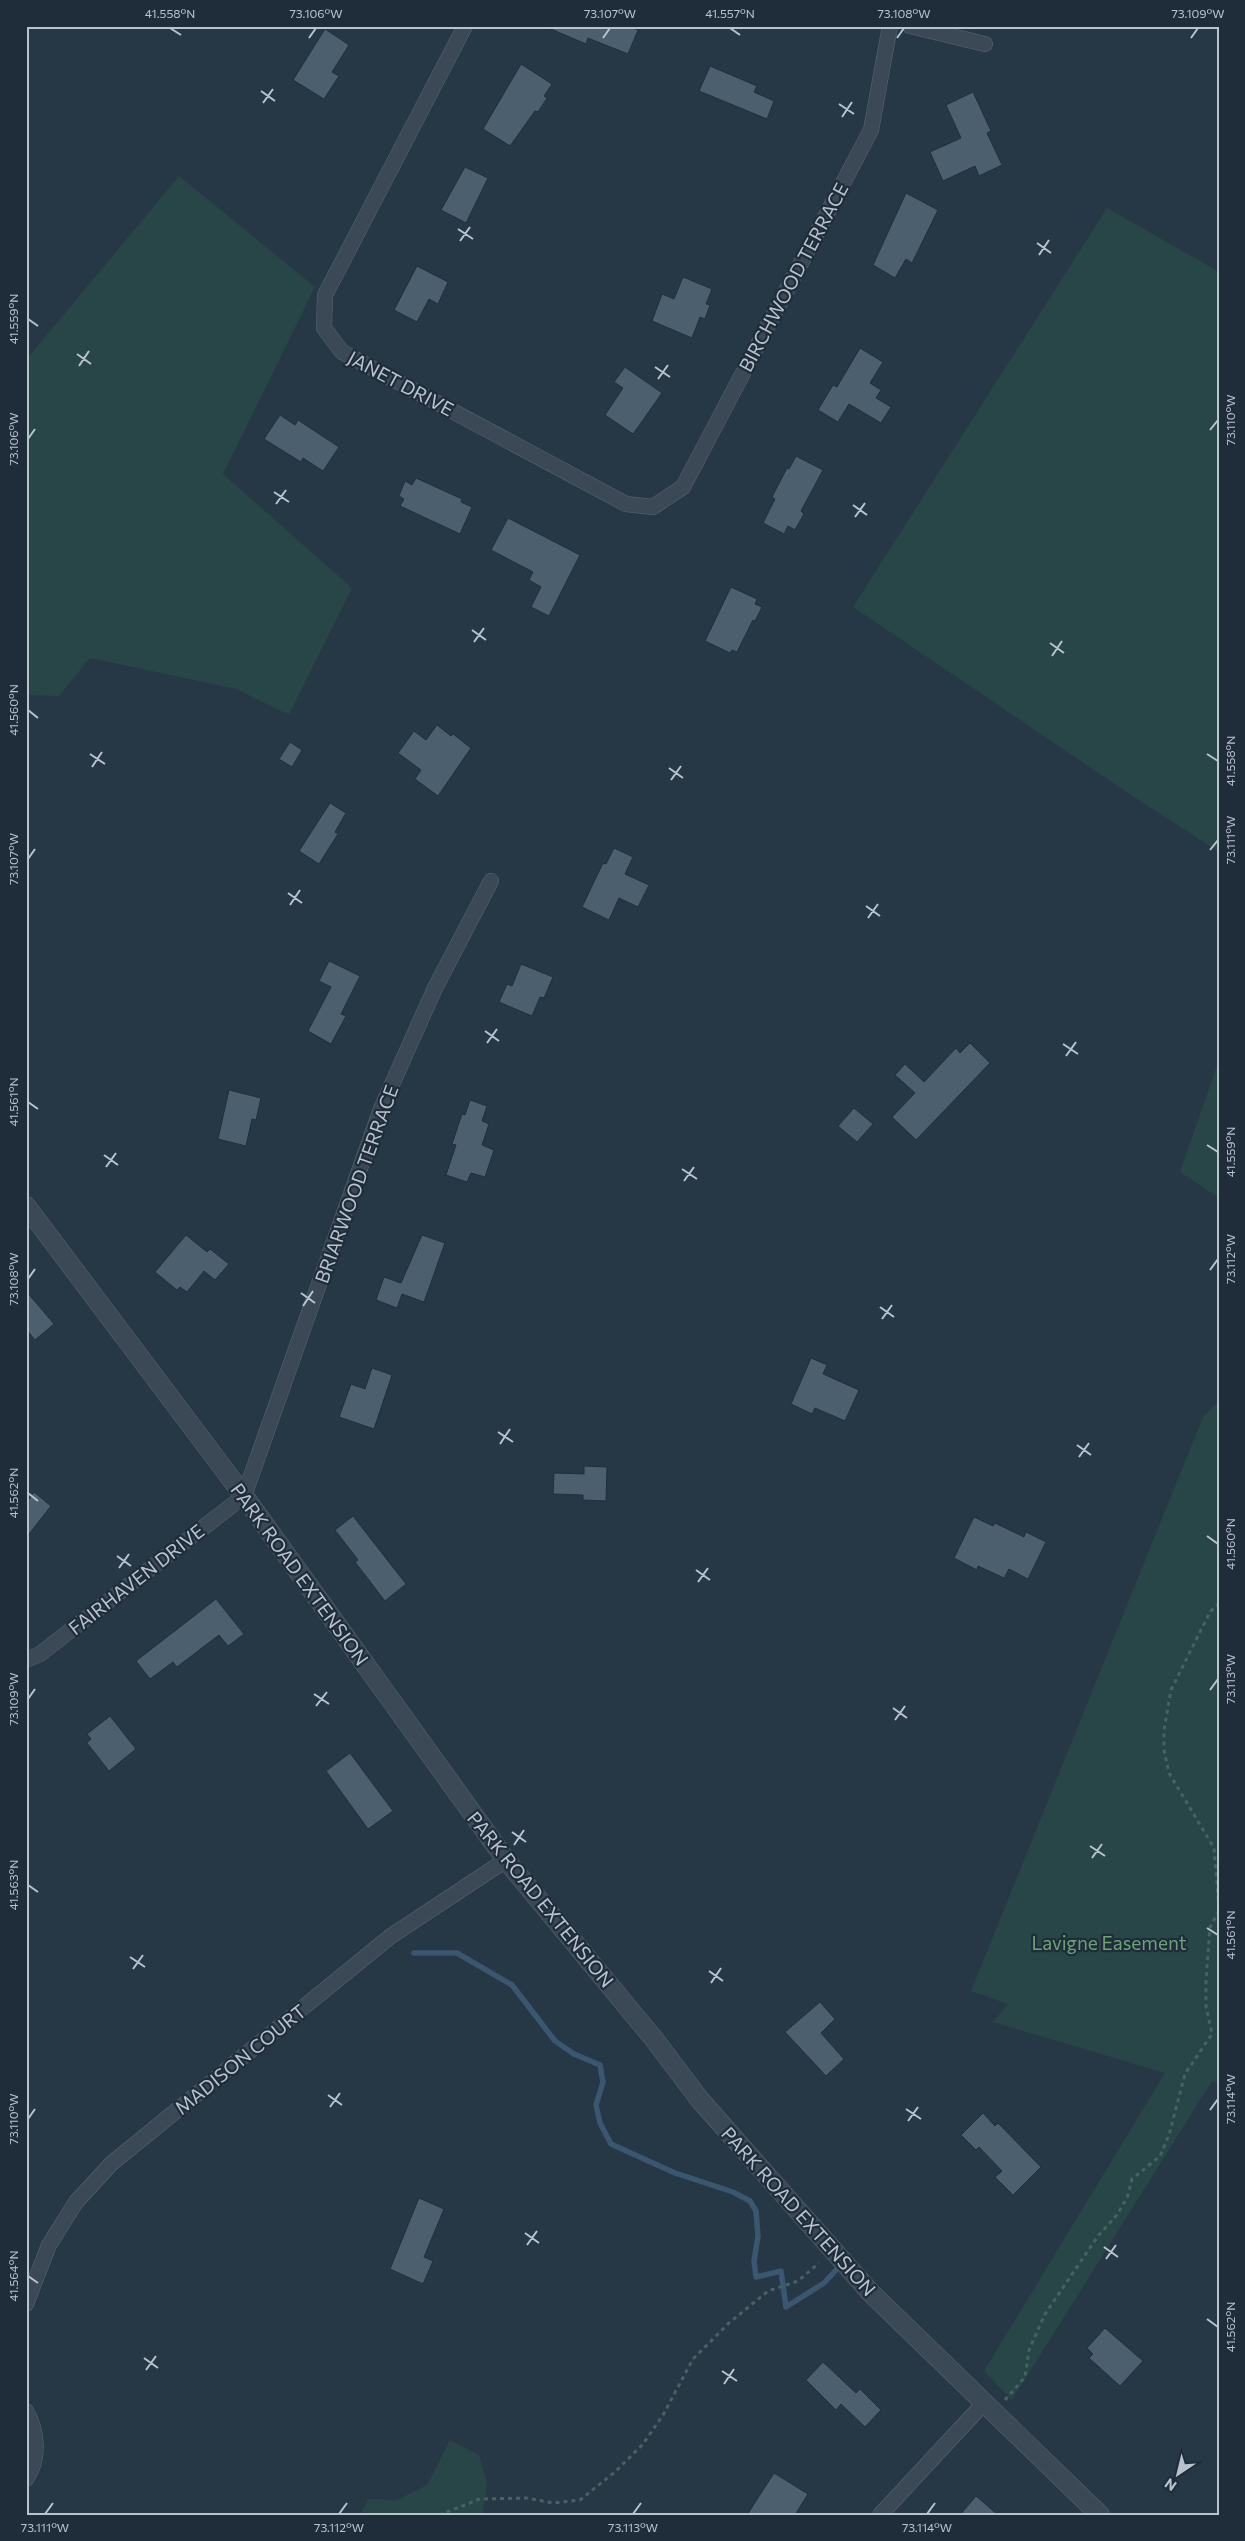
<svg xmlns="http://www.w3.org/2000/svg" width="1245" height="2541" font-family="Commissioner,sans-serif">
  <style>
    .green { fill: #284647 }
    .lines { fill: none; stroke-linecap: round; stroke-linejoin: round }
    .stream { stroke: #3b576f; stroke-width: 5.5 }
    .building { fill: #4c5f6e; stroke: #212f3d }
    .minor-casing { stroke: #596672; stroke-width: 16 }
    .tertiary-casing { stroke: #596672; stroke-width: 20 }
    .path { stroke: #476262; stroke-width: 3; stroke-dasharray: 4 4; stroke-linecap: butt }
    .minor { stroke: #3b4855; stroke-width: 15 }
    .tertiary { stroke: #3b4855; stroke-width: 19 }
    .ticks { fill: none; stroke: #b8c3ce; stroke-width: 2 }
    .labels { text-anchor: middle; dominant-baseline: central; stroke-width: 4.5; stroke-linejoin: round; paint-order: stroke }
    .street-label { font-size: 19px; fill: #b8c3ce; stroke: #1f2d3b }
    .park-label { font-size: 19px; fill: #6ea174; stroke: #1f2d3b }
    .neatline { fill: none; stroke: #b8c3ce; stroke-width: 2 }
    .ticks-label { font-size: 12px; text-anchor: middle; fill: #b8c3ce }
  </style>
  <rect width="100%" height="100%" fill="#263746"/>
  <g class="green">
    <path d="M179 176 315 287 223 474 352 588 289 715 236 689 90 658 59 696 26 695V360Z"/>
    <path d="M1107 208 1219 272V852L1128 793 853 607Z"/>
    <path d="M1219 1060V1198L1180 1172Z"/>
    <path d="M1219 1400V2083L1212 2081 1012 2400 984 2371 1165 2073 993 2022 1008 2004 971 1991 1203 1417Z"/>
    <path d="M450 2440 479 2455 487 2483 483 2515H360L368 2499 397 2500 427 2485Z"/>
  </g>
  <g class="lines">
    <path class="stream" d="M414 1953H457L512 1985 555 2041 574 2054 600 2065 603 2082 596 2105 600 2123 611 2144 675 2173 733 2192 750 2201 756 2211 758 2236 754 2261 756 2277 781 2271 786 2307 824 2283 836 2270"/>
  </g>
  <g class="building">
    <path d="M544 26H629L638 30 628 54 588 38 586 44Z"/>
    <path d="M325 29 349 45 332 72 339 76 324 99 293 80Z"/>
    <path d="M521 64 552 84 544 96 547 98 538 112 535 111 510 146 483 129Z"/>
    <path d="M710 66 757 86 754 92 774 101 767 119 699 91Z"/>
    <path d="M973 92 991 131 987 133 1002 165 979 176 975 166 943 181 930 152 961 138 946 105Z"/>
    <path d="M465 167 488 178 466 223 441 210Z"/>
    <path d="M906 193 938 210 912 263 906 259 895 278 873 265Z"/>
    <path d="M417 266 448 282 438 304 429 299 417 322 394 310Z"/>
    <path d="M683 277 712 289 706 304 710 305 705 319 700 317 692 338 652 321 662 294 674 299Z"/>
    <path d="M860 348 883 362 870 383 881 390 876 398 891 407 881 423 849 404 838 422 818 410 833 385 837 387Z"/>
    <path d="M625 367 662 393 633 434 605 415 623 388 614 382Z"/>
    <path d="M280 415 295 425 298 420 339 447 323 471 303 458 301 462 264 439Z"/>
    <path d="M796 456 823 470 801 511 804 514 795 530 788 526 784 534 763 523 775 499 772 497 787 468 789 469Z"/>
    <path d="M416 478 462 499 461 502 472 507 460 534 400 506 404 499 399 496 405 481 412 485Z"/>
    <path d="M508 518 580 555 549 616 531 607 541 587 529 580 533 572 491 550Z"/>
    <path d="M731 587 757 599 755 604 762 607 755 621 753 620 737 652 732 650 730 653 705 641Z"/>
    <path d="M437 725 451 736 453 734 471 748 438 796 415 779 421 770 398 753 414 731 426 740Z"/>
    <path d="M290 742 302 750 292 767 279 759Z"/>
    <path d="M330 803 346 813 335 832 338 834 319 864 299 851Z"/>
    <path d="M614 848 633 857 625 874 649 885 638 907 619 898 609 920 582 907 603 863 606 864Z"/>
    <path d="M329 961 360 976 341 1014 346 1016 331 1044 308 1031 331 987 319 981Z"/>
    <path d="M521 964 553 977 544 998 540 997 532 1016 499 1002 507 984 512 986Z"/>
    <path d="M970 1043 990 1063 916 1140 892 1117 915 1093 895 1075 905 1064 924 1082 956 1048 960 1053Z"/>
    <path d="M229 1090 261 1098 256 1120 252 1119 246 1146 218 1139Z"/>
    <path d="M470 1100 487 1106 482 1121 489 1124 482 1145 494 1150 485 1177 471 1173 467 1182 446 1175 456 1145 452 1144 462 1114 465 1115Z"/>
    <path d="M854 1108 873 1124 857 1142 838 1126Z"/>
    <path d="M186 1235 207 1252 210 1249 229 1264 215 1280 204 1271 187 1292 180 1287 177 1290 155 1272Z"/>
    <path d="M422 1235 445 1243 424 1302 402 1294 397 1308 376 1300 384 1277 401 1283Z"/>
    <path d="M26 1291 54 1324 35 1340 26 1329Z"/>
    <path d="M811 1358 827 1365 823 1374 859 1390 845 1421 815 1408 812 1414 791 1404Z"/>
    <path d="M372 1368 392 1375 374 1429 339 1417 351 1384 365 1389Z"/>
    <path d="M584 1466 607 1467 606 1501 583 1500V1495L553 1494 554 1473 584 1474Z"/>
    <path d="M34 1492 51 1506 26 1538V1503Z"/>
    <path d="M353 1516 406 1584 385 1601 355 1562 358 1560 335 1530Z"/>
    <path d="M974 1517 993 1526 995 1523 1024 1537 1026 1532 1046 1542 1028 1579 1009 1569 1004 1578 978 1566 977 1570 954 1558Z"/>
    <path d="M216 1599 244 1634 228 1646 219 1635 177 1667 173 1662 150 1679 136 1661Z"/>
    <path d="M110 1716 136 1749 109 1771 87 1743 91 1739 87 1734Z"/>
    <path d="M350 1753 393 1811 368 1829 326 1771Z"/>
    <path d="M820 2002 835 2019 821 2033 844 2059 826 2076 785 2032Z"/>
    <path d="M983 2113 995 2126 998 2123 1041 2167 1013 2195 995 2177 1002 2171 979 2147 976 2150 961 2135Z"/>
    <path d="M419 2198 444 2209 424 2257 433 2261 423 2284 390 2269Z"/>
    <path d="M1105 2328 1143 2361 1120 2386 1089 2358 1093 2354 1087 2348Z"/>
    <path d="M823 2362 856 2393 860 2389 881 2410 865 2427 841 2404 836 2410 806 2380Z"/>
    <path d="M774 2473 808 2494 795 2515H747Z"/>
    <path d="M976 2496 998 2515H960Z"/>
  </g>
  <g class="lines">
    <g class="minor-casing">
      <g id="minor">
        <path d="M465 26 325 295 324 328 342 352 626 504 653 507 683 487 871 130 890 26"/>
        <path d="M910 26 985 44"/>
        <path d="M26 1660 40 1654 244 1496 381 1109 435 988 491 881"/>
        <path d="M26 2304 49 2245 76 2202 112 2163 391 1936 506 1860"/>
        <path d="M26 2411C38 2431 40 2460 26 2479"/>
        <path d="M880 2515 985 2402"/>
      </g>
    </g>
    <g class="tertiary-casing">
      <path id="tertiary" d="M26 1206 244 1496 506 1860 654 2039 700 2100 870 2292 1100 2515"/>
    </g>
    <g class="path">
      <path d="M1219 1603 1210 1612 1171 1690 1164 1730V1750L1169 1773 1214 1848 1219 1909"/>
      <path d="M1005 2400 1025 2377 1029 2350 1045 2314 1098 2236 1116 2216 1127 2198 1132 2179 1160 2156 1169 2135 1185 2074 1212 2034 1206 2006V1981L1210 1927 1219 1911"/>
      <path d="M439 2515 480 2499 526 2498 553 2503 580 2500 615 2472 643 2444 663 2415 693 2359 729 2323 768 2291 798 2281 819 2263"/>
    </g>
    <use href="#minor" class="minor"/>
    <use href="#tertiary" class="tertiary"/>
  </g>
  <path class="ticks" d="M170 28 181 35M730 28 740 35M309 38 316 28M603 38 610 28M897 38 904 28M1191 38 1198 28M261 91 275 101M263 103 273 89M839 104 854 114M842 117 852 102M458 229 473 239M460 241 470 227M1037 243 1051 253M1039 255 1049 240M28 319 38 326M77 354 91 364M79 366 89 351M655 367 670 377M658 379 668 365M1210 430 1218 420M28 439 35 429M274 492 289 502M276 504 286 490M853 505 867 515M855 517 865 503M472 630 486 640M474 642 484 628M1050 643 1064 653M1052 656 1062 641M28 710 38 718M90 754 105 764M1207 754 1218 761M92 767 102 752M669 768 683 778M671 780 681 766M1210 850 1218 840M28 859 35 849M288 893 302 903M290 905 300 890M866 906 880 916M868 918 878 904M485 1031 499 1041M487 1043 497 1029M1063 1044 1078 1054M1066 1056 1076 1042M28 1102 38 1109M1207 1145 1218 1152M104 1155 118 1165M106 1167 116 1153M682 1169 697 1179M684 1181 694 1167M1210 1270 1218 1259M28 1279 35 1269M301 1293 315 1303M303 1306 313 1291M880 1307 894 1317M882 1319 892 1305M498 1432 513 1442M500 1444 510 1429M1077 1445 1091 1455M1079 1457 1089 1443M28 1493 38 1501M1207 1536 1218 1544M117 1556 131 1566M119 1568 129 1554M696 1570 710 1580M698 1582 708 1568M1210 1690 1218 1679M314 1694 329 1704M28 1699 35 1689M316 1706 327 1692M893 1708 907 1718M895 1720 905 1706M512 1832 526 1842M514 1845 524 1830M1090 1846 1105 1856M1092 1858 1102 1844M28 1885 38 1892M1207 1928 1218 1935M130 1957 145 1967M133 1969 143 1955M709 1971 723 1981M711 1983 721 1968M328 2095 342 2105M330 2107 340 2093M906 2109 921 2119M1210 2110 1218 2099M28 2119 35 2109M908 2121 918 2107M525 2233 539 2243M527 2245 537 2231M1104 2247 1118 2257M1106 2259 1116 2245M28 2276 38 2283M1207 2319 1218 2327M144 2358 158 2368M146 2370 156 2356M722 2371 737 2381M724 2384 734 2369M45 2514 53 2503M339 2514 347 2503M633 2514 641 2503M927 2514 935 2503"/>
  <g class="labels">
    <g class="street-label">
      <text transform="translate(793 277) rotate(-62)">BIRCHWOOD TERRACE</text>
      <text transform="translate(401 383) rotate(28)">JANET DRIVE</text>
      <text transform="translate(356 1184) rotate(-70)">BRIARWOOD TERRACE</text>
      <text transform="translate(300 1574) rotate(54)">PARK ROAD EXTENSION</text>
      <text transform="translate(136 1579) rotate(-38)">FAIRHAVEN DRIVE</text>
      <text transform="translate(541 1899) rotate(51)">PARK ROAD EXTENSION</text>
      <text transform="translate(240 2059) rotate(-39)">MADISON COURT</text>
      <text transform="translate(799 2211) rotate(48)">PARK ROAD EXTENSION</text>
    </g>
    <g class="park-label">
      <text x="1109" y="1942">Lavigne Easement</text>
    </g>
  </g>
  <rect width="1245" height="2541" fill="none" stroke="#1f2d3b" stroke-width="55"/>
  <g transform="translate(1178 2474) rotate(215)" stroke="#1f2d3b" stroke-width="4" paint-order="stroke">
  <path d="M0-4L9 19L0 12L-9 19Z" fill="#b8c3ce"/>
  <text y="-8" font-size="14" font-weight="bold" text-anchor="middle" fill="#b8c3ce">N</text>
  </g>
  <rect x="28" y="28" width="1190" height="2486" class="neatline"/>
  <g class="ticks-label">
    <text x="170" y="18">41.558°N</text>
    <text x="316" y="18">73.106°W</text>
    <text x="610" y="18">73.107°W</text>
    <text x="730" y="18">41.557°N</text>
    <text x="904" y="18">73.108°W</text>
    <text x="1198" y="18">73.109°W</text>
    <text transform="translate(14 319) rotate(-90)" y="4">41.559°N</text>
    <text transform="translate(1231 420) rotate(-90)" y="4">73.110°W</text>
    <text transform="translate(14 439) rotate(-90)" y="4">73.106°W</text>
    <text transform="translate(14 710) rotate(-90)" y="4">41.560°N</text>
    <text transform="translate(1231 761) rotate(-90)" y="4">41.558°N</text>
    <text transform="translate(1231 840) rotate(-90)" y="4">73.111°W</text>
    <text transform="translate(14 859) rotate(-90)" y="4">73.107°W</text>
    <text transform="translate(14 1102) rotate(-90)" y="4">41.561°N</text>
    <text transform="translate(1231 1152) rotate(-90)" y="4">41.559°N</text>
    <text transform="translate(1231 1259) rotate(-90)" y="4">73.112°W</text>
    <text transform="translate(14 1279) rotate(-90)" y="4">73.108°W</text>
    <text transform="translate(14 1493) rotate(-90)" y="4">41.562°N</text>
    <text transform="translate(1231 1544) rotate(-90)" y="4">41.560°N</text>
    <text transform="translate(1231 1679) rotate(-90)" y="4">73.113°W</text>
    <text transform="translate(14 1699) rotate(-90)" y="4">73.109°W</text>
    <text transform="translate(14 1885) rotate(-90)" y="4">41.563°N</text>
    <text transform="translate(1231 1935) rotate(-90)" y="4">41.561°N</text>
    <text transform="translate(1231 2099) rotate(-90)" y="4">73.114°W</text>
    <text transform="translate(14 2119) rotate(-90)" y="4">73.110°W</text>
    <text transform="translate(14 2276) rotate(-90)" y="4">41.564°N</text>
    <text transform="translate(1231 2327) rotate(-90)" y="4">41.562°N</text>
    <text x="45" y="2532">73.111°W</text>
    <text x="339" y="2532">73.112°W</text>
    <text x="633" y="2532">73.113°W</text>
    <text x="927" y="2532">73.114°W</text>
  </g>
</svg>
